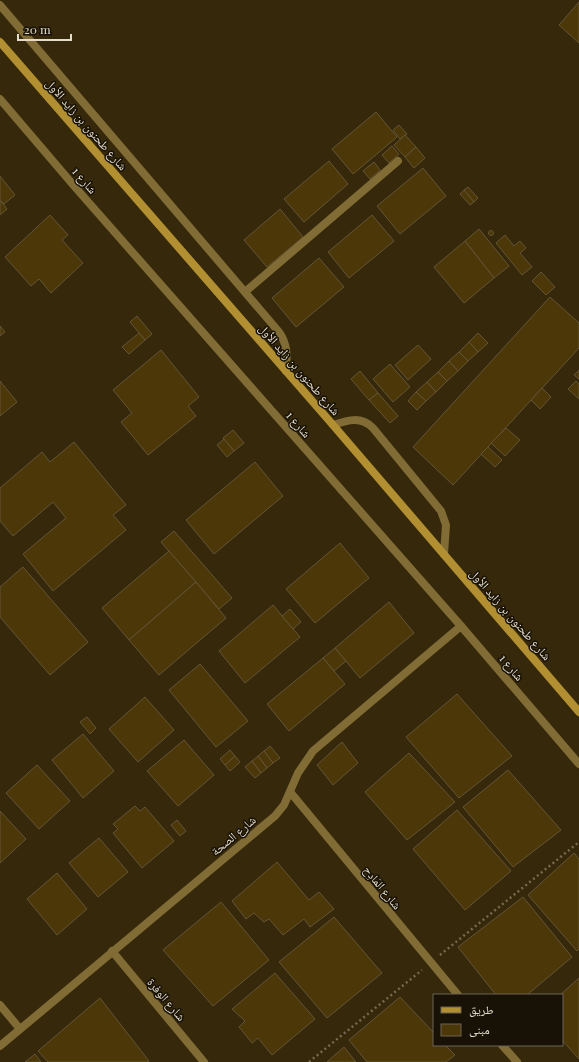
<svg xmlns="http://www.w3.org/2000/svg" width="579" height="1062" font-family="'Playfair Display','Noto Naskh Arabic',serif">
  <style>
    .building { fill: #4b3707; stroke: #655538 }
    .lines { fill: none; stroke-linecap: round; stroke-linejoin: round }
    .path { stroke: #776a52; stroke-width: 2.5; stroke-dasharray: 2 3; stroke-linecap: butt }
    .street { stroke: #816c35; stroke-width: 8 }
    .secondary { stroke: #b29031; stroke-width: 8 }
    .labels { text-anchor: middle; dominant-baseline: central; stroke-width: 3; stroke-linejoin: round; paint-order: stroke }
    .street-label { font-size: 12px; fill: #e5dccc; stroke: #181206 }
  </style>
  <rect width="100%" height="100%" fill="#36280b"/>
  <g class="building">
    <path d="M579 2V43L559 25Z"/>
    <path d="M376 112 397 137 353 174 332 149Z"/>
    <path d="M399 125 407 134 400 139 393 130Z"/>
    <path d="M405 135 416 147 405 157 394 145Z"/>
    <path d="M392 146 399 154 389 163 382 155Z"/>
    <path d="M416 147 425 158 414 168 405 157Z"/>
    <path d="M329 161 348 184 304 222 284 199Z"/>
    <path d="M374 162 380 170 370 179 363 171Z"/>
    <path d="M423 168 446 196 400 234 377 206Z"/>
    <path d="M0 176 15 195 4 204 0 200Z"/>
    <path d="M468 187 478 198 474 202 464 190Z"/>
    <path d="M464 190 474 202 470 205 460 194Z"/>
    <path d="M0 200 7 209 0 215Z"/>
    <path d="M280 209 303 237 267 267 244 240Z"/>
    <path d="M50 215 68 235 62 240 83 263 51 293 39 279 31 286 5 257Z"/>
    <path d="M372 215 394 241 349 278 328 252Z"/>
    <path d="M479 229 509 266 494 278 465 241Z"/>
    <circle cx="491" cy="233" r="2.5"/>
    <path d="M505 235 514 246 520 241 526 248 520 253 532 267 522 275 496 243Z"/>
    <path d="M465 241 494 278 464 303 434 267Z"/>
    <path d="M319 258 344 287 296 327 272 298Z"/>
    <path d="M541 272 555 287 546 295 532 281Z"/>
    <path d="M550 297 579 323V348L453 485 413 447Z"/>
    <path d="M137 316 152 334 145 340 130 322Z"/>
    <path d="M0 326 5 332 0 336Z"/>
    <path d="M139 333 145 340 129 354 122 347Z"/>
    <path d="M478 333 488 343 478 352 469 342Z"/>
    <path d="M469 342 478 352 468 361 459 352Z"/>
    <path d="M418 345 431 359 408 380 395 365Z"/>
    <path d="M161 350 199 397 188 406 196 416 148 455 121 422 132 413 113 390Z"/>
    <path d="M459 352 468 361 458 371 449 361Z"/>
    <path d="M449 361 458 371 447 381 438 372Z"/>
    <path d="M390 364 410 387 393 402 373 379Z"/>
    <path d="M579 370V379L574 375Z"/>
    <path d="M360 371 378 393 369 400 351 379Z"/>
    <path d="M438 372 447 381 436 392 427 382Z"/>
    <path d="M0 381 17 402 0 416Z"/>
    <path d="M576 381 579 384V399L568 389Z"/>
    <path d="M427 382 436 392 426 401 416 392Z"/>
    <path d="M542 388 551 397 540 409 531 400Z"/>
    <path d="M416 392 426 401 417 410 408 401Z"/>
    <path d="M378 393 398 416 390 423 369 400Z"/>
    <path d="M506 428 520 440 505 456 491 443Z"/>
    <path d="M233 430 244 443 234 451 223 438Z"/>
    <path d="M224 439 234 451 227 457 217 445Z"/>
    <path d="M74 442 126 505 113 515 126 530 53 591 23 554 66 518 53 502 13 536 0 521V488L42 452 50 462Z"/>
    <path d="M488 447 502 460 495 467 481 454Z"/>
    <path d="M255 462 283 496 214 554 186 520Z"/>
    <path d="M174 531 232 598 219 609 161 542Z"/>
    <path d="M340 543 369 578 315 623 286 589Z"/>
    <path d="M169 551 196 582 129 640 102 608Z"/>
    <path d="M23 567 88 642 50 675 0 617V587Z"/>
    <path d="M196 582 226 618 159 675 129 640Z"/>
    <path d="M389 602 414 633 360 678 335 648Z"/>
    <path d="M273 605 300 637 245 683 219 651Z"/>
    <path d="M290 609 301 622 293 629 282 616Z"/>
    <path d="M335 648 346 661 334 671 323 658Z"/>
    <path d="M323 658 345 684 289 731 267 704Z"/>
    <path d="M200 664 248 721 216 747 169 690Z"/>
    <path d="M457 694 512 756 459 798 406 737Z"/>
    <path d="M145 697 174 730 138 762 109 729Z"/>
    <path d="M87 717 96 728 90 734 80 722Z"/>
    <path d="M83 734 114 771 83 798 52 760Z"/>
    <path d="M184 740 214 775 178 806 147 771Z"/>
    <path d="M342 742 358 763 333 785 317 765Z"/>
    <path d="M270 746 280 758 273 763 264 751Z"/>
    <path d="M230 750 235 756 225 765 220 759Z"/>
    <path d="M264 751 273 763 267 768 258 756Z"/>
    <path d="M409 753 455 802 407 840 365 792Z"/>
    <path d="M235 756 240 762 230 771 225 765Z"/>
    <path d="M258 756 267 768 261 773 252 761Z"/>
    <path d="M252 761 261 773 255 778 245 767Z"/>
    <path d="M37 765 70 801 39 829 6 793Z"/>
    <path d="M508 770 561 830 513 867 463 807Z"/>
    <path d="M135 806 140 811 145 807 174 841 142 868 113 833 118 829 113 824Z"/>
    <path d="M457 810 511 871 465 910 413 849Z"/>
    <path d="M0 811 26 839 0 863Z"/>
    <path d="M177 820 186 831 180 836 171 825Z"/>
    <path d="M99 838 128 872 98 897 69 863Z"/>
    <path d="M574 853 579 859V949L577 951 528 895Z"/>
    <path d="M277 862 309 900 319 892 334 909 310 927 304 919 283 935 269 919 264 922 254 913 246 919 232 901Z"/>
    <path d="M57 873 87 909 57 935 27 899Z"/>
    <path d="M523 897 572 957 527 995H496L458 947Z"/>
    <path d="M221 902 269 960 213 1006 163 950Z"/>
    <path d="M334 917 382 973 327 1018 279 962Z"/>
    <path d="M275 973 315 1019 272 1055 258 1038 252 1043 239 1027 245 1021 232 1009Z"/>
    <path d="M579 978V1059L562 1040V995H560Z"/>
    <path d="M400 997 434 1033V1045H445L455 1055 446 1062H367L349 1040Z"/>
    <path d="M100 998 149 1061 147 1062H48L38 1051Z"/>
    <path d="M344 1047 356 1062H327Z"/>
    <path d="M35 1054 41 1062H25Z"/>
  </g>
  <g class="lines">
    <g class="path">
      <path d="M440 955 579 842"/>
      <path d="M309 1062 422 970"/>
    </g>
    <g class="street">
      <path d="M0 5 279 332C288 345 287 356 286 371"/>
      <path d="M0 99 75 187 461 626 579 764"/>
      <path d="M245 292 398 161"/>
      <path d="M333 425C348 420 361 416 373 428L441 511 446 525 444 554"/>
      <path d="M291 793 458 995"/>
      <path d="M112 951 204 1062"/>
      <path d="M0 1005 20 1029"/>
      <path d="M502 1045 517 1062"/>
      <path d="M0 1046 275 816 284 805 298 773 313 751 461 626"/>
    </g>
    <path class="secondary" d="M0 42 333 425 579 712"/>
  </g>
  <g class="labels">
    <g class="street-label">
      <text transform="translate(87 124) rotate(49)">شارع طحنون بن زايد الأول</text>
      <text transform="translate(85 180) rotate(49)">شارع 1</text>
      <text transform="translate(300 369) rotate(49)">شارع طحنون بن زايد الأول</text>
      <text transform="translate(299 424) rotate(49)">شارع 1</text>
      <text transform="translate(511 614) rotate(49)">شارع طحنون بن زايد الأول</text>
      <text transform="translate(512 667) rotate(50)">شارع 1</text>
      <text transform="translate(233 835) rotate(-40)">شارع الصحة</text>
      <text transform="translate(383 887) rotate(51)">شارع المَادِح</text>
      <text transform="translate(167 999) rotate(50)">شارع الوفرة</text>
    </g>
  </g>
  <rect x="433" y="994" width="130" height="52" fill="#181206" stroke="#6a6355"/>
  <rect x="441" y="1007" width="20" height="6" fill="#b29031" stroke="#6a6355"/>
  <text x="469" y="1014" font-size="12" fill="#e5dccc">طريق</text>
  <rect x="441" y="1024" width="20" height="12" fill="#4b3707" stroke="#6a6355"/>
  <text x="469" y="1034" font-size="12" fill="#e5dccc">مبنى</text>
  <path d="M18 34v6h53v-6" fill="none" stroke="#e5dccc" stroke-width="2"/>
  <text x="24" y="34" font-size="12" fill="#e5dccc" stroke="#181206" stroke-width="3" paint-order="stroke">20 m</text>
</svg>
